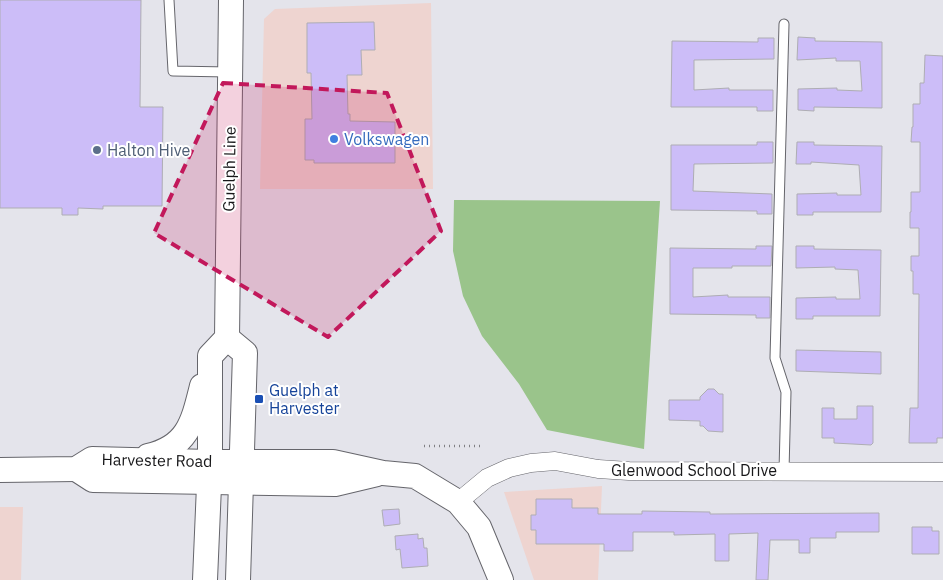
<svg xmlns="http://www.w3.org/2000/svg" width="943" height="580" font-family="'IBM Plex Sans',sans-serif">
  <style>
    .commercial { fill: #eed4d0 }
    .green { fill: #9ac48b }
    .building { fill: #ccbdf8; stroke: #aeadb3 }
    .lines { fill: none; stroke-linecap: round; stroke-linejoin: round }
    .lane-casing { stroke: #65656b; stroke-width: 11 }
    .street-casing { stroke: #65656b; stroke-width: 19 }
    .secondary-casing { stroke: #65656b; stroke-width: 26 }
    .path { stroke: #808084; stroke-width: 2.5; stroke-dasharray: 1 4; stroke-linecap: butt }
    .lane { stroke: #fff; stroke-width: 9 }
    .street { stroke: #fff; stroke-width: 18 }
    .secondary { stroke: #fff; stroke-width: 24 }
    .marked { fill: #c2185b; fill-opacity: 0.2; stroke: #c2185b; stroke-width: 4; stroke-dasharray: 10 6; stroke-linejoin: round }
    .shop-dot { fill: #3f7fe0; stroke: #fff; stroke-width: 2 }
    .service-dot { fill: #5c6f8a; stroke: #fff; stroke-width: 2 }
    .transit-dot { fill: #1a4fb4; stroke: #fff; stroke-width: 2 }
    .labels { text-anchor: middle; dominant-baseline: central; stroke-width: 4; stroke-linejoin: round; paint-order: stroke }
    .shop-label { font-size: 16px; fill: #366cbe; stroke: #fff; text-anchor: start }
    .service-label { font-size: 16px; fill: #4e5e75; stroke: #fff; text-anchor: start }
    .street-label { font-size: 16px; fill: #171719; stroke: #fff }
    .transit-label { font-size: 16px; fill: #164399; stroke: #fff; text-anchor: start }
  </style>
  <rect width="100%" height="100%" fill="#e4e4eb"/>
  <g class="commercial">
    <path d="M431 3 433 189H260L264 19 275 9Z"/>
    <path d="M602 486 598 580H534L504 492Z"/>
    <path d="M0 507H23L21 580H0Z"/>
  </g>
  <path class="green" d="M454 200 660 201 644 449 547 430 519 384 482 336 463 296 453 251Z"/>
  <g class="building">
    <path d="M0 0H141L140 107H163L162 206H103V209L78 208V215H62V208H0Z"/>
    <path d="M374 22 375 50H361L362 75H347L348 114H350V121L395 122V163H314V160H305V119H312L311 73H307V23Z"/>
    <path d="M798 37 815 38V41L882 42V108L814 107V111L798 110V89L837 88V90L862 91 860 61H836V58L797 60Z"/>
    <path d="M758 38H774V59L694 60V90L729 88V90H773V111H757V107H671L672 41 758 42Z"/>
    <path d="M925 55 943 56V438H937V443H909L910 408H918L919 294H913V271H911V256H919V228H910V212H911V192H920V142H911L912 127H913V104H920V83H924Z"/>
    <path d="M757 142H773V163L694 164 693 191 772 194V214H757V211L671 210V145H757Z"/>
    <path d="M797 142H814V145L882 146 881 212H813V215H797V194L837 193V195H861L859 165 811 162V164H796Z"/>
    <path d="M756 246H772L771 266H732V268H693V297L728 295V297H770V318H756V315L670 314V248L756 249Z"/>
    <path d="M796 246H814V249L881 250 880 316H813V319H796V298L836 297V299H860L858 270 835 269V267L796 268Z"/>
    <path d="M796 350 881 352V374L796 371Z"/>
    <path d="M708 389H714L719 394H723V432L708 431 703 426H700V421L669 420V400H700V397Z"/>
    <path d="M857 406H873V443L871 445 834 443V438H822V408H834V419H857Z"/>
    <path d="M536 499H572V508H598V514H642V511L710 512V514L879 513V532H836V538H810V553H799V540H770L768 580H756L758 533 729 534V561H715V534L674 535V532H633V551H604V544H536V530H531V515H536Z"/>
    <path d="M399 509 400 524 384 526 382 510Z"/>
    <path d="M912 527H932V531H939V554H912Z"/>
    <path d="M418 534V539L423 538 424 548H427L428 566 402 568 400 549 396 550 395 536Z"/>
  </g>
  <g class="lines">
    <g class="lane-casing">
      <g id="lane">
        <path d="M169 0 173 71 229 72"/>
        <path d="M784 24 775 358 786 392 784 471"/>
      </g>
    </g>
    <g class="street-casing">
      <path id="street" d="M458 502 487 478 509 468 531 463 555 461 598 469 629 471 943 472"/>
    </g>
    <g class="secondary-casing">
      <g id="secondary">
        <path d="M227 338 245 353 238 580"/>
        <path d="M148 456C188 447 193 422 202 386"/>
        <path d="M76 469 93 480 335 484 377 474"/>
        <path d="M0 470 76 469 92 459 210 462H333L383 473 415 476 458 502 479 527 501 580"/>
        <path d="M205 580 210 462V356L227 338 231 0"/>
      </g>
    </g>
    <path class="path" d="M424 446H483"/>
    <use href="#lane" class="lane"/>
    <use href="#street" class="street"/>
    <use href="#secondary" class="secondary"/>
  </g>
  <path class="marked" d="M223 83 387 93 441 231 328 337 154 233Z"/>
  <circle class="shop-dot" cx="334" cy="139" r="5"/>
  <circle class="service-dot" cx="97" cy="150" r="5"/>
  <rect class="transit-dot" x="254" y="394" width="10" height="10" rx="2.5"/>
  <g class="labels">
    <g class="shop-label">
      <text x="344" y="139">Volkswagen</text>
    </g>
    <g class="service-label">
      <text x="107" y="150">Halton Hive</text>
    </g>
    <g class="street-label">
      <text transform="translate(229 169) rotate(-89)">Guelph Line</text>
      <text transform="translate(157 460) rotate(1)">Harvester Road</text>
      <text x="694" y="470">Glenwood School Drive</text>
    </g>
    <g class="transit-label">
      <text x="269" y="390">Guelph at<tspan x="269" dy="18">Harvester</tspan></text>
    </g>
  </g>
</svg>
